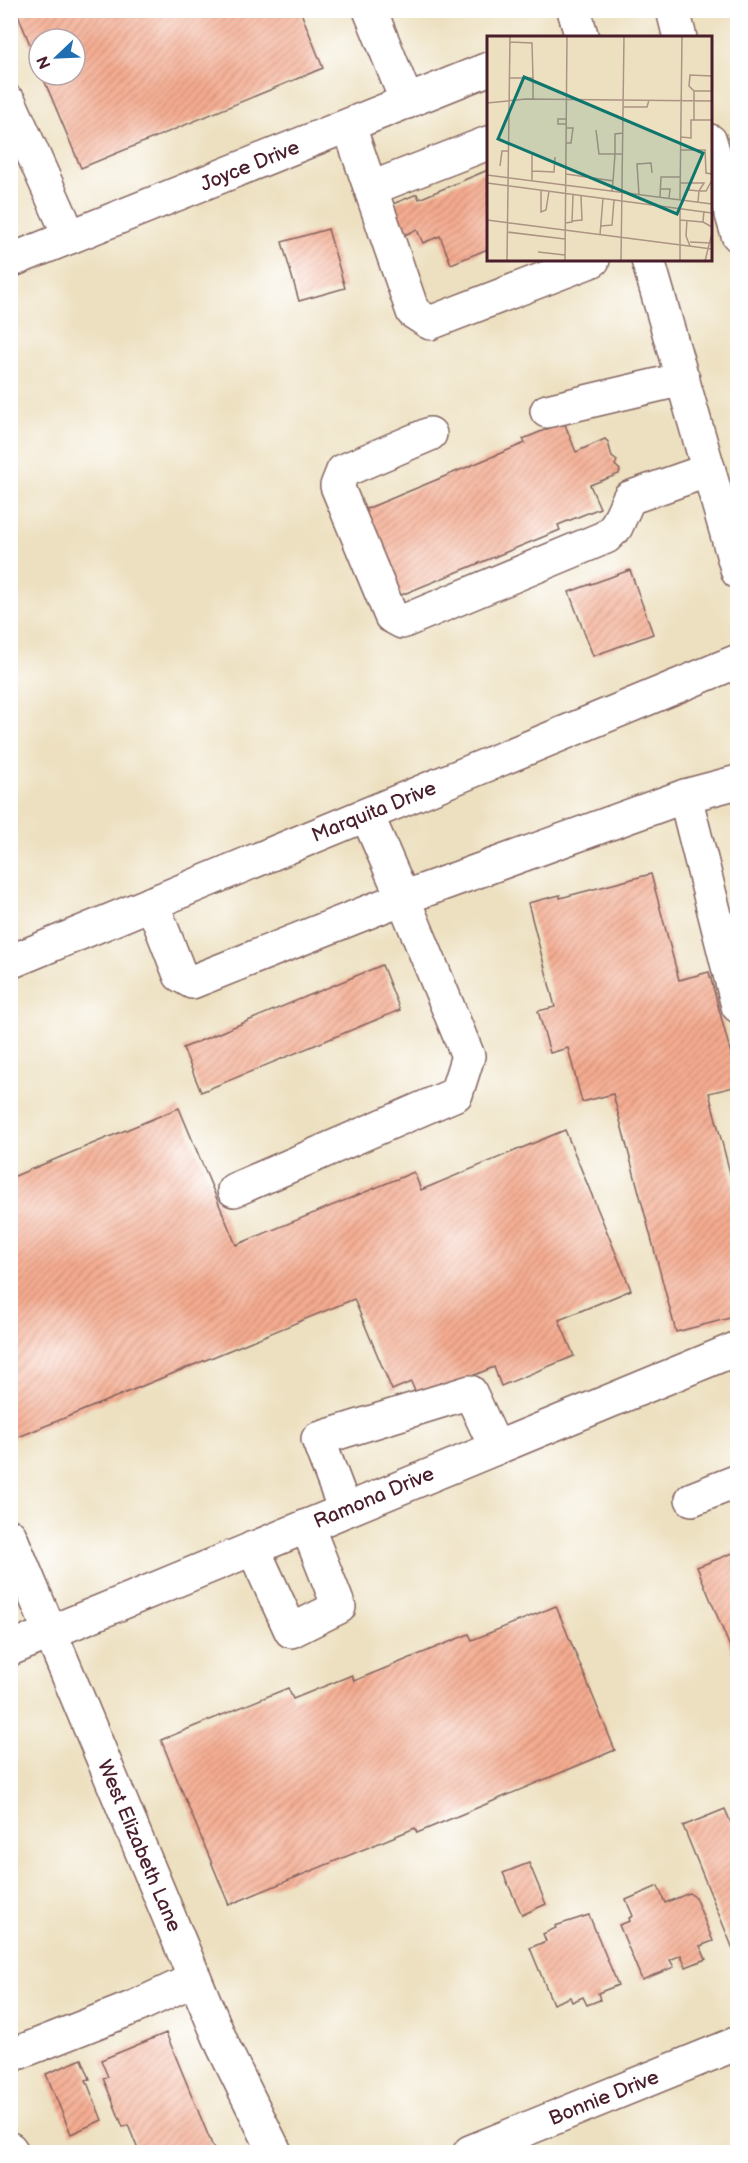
<svg xmlns="http://www.w3.org/2000/svg" width="748" height="2163" font-family="'Balsamiq Sans',sans-serif">
  <style>
    .building { fill: url(#building-hatch) }
    .lines { fill: none; stroke-linecap: round; stroke-linejoin: round }
    .minor-casing { stroke: #83635f; stroke-width: 36 }
    .major-casing { stroke: #83635f; stroke-width: 36 }
    .minor { stroke: #fff; stroke-width: 33 }
    .major { stroke: #fff; stroke-width: 33 }
    .labels { text-anchor: middle; dominant-baseline: central; stroke-width: 5; stroke-linejoin: round; paint-order: stroke }
    .street-label { font-size: 20px; fill: #4a1f2b; stroke: #fff }
    .inset-road { fill: none; stroke: #ac9384; stroke-width: 1.5 }
    .view { fill: #0f766e; fill-opacity: 0.15; stroke: #0f766e; stroke-width: 3 }
    .inset-edge { fill: none; stroke: #4a1f2b; stroke-width: 3 }
  </style>
  <defs>
    <pattern id="building-hatch" width="6" height="6" patternUnits="userSpaceOnUse" patternTransform="scale(1.5)"><rect width="6" height="6" fill="#f5ac90"/><path d="M-1 1l2-2M0 6l6-6M5 7l2-2" fill="none" stroke="#c88b76"/></pattern>
  </defs>
  <rect width="100%" height="100%" fill="#fff"/>
  <filter id="ink" filterUnits="userSpaceOnUse"><feTurbulence type="fractalNoise" baseFrequency=".0167" numOctaves="2"/><feDisplacementMap in="SourceGraphic" scale="12" xChannelSelector="R" yChannelSelector="G"/><feConvolveMatrix kernelMatrix="1 2 1 2 8 2 1 2 1" color-interpolation-filters="sRGB"/></filter>
  <filter id="wash" filterUnits="userSpaceOnUse"><feTurbulence type="fractalNoise" baseFrequency=".008" numOctaves="4" result="noise"/><feDisplacementMap in="SourceGraphic" scale="24" xChannelSelector="R" yChannelSelector="G"/><feGaussianBlur stdDeviation="1.35" result="paint"/><feColorMatrix in="noise" values="0 0 0 0 0 0 0 0 0 0 0 0 0 0 0 0 0 1.4 0 .05"/><feComposite in="paint" operator="in"/></filter>
  <g filter="url(#wash)">
    <rect width="100%" height="100%" fill="#ede0c0"/>
    <g id="blocks">
      <g class="building">
        <path d="M16 10H300L323 68 81 168 42 75H75V39H39V67Z"/>
        <path d="M488 170V249L451 264 440 236 423 243 417 230 401 236 388 206 417 194 419 199Z"/>
        <path d="M328 229 345 288 299 301 282 242Z"/>
        <path d="M564 422 576 452 605 439 608 442 612 457 617 461 615 465 620 470 619 474 590 485 600 508 558 525 560 530 394 598 359 512 525 443 523 439Z"/>
        <path d="M630 570 653 634 593 656 569 592Z"/>
        <path d="M651 874 679 980 709 972 738 1080V1086L709 1093 738 1203V1316L676 1332 613 1094 582 1102 568 1048 550 1053 538 1011 555 1007 528 903 560 895V898Z"/>
        <path d="M382 965 400 1010 201 1092 183 1048Z"/>
        <path d="M179 1108 236 1245 414 1172 421 1190 565 1130 631 1290 559 1320 574 1356 501 1386 494 1367 418 1398 411 1382 392 1390 354 1299 16 1438 10 1426V1178Z"/>
        <path d="M738 1551V1664H737L697 1567Z"/>
        <path d="M556 1606 615 1750 417 1833 415 1828 229 1905 161 1740 288 1688 293 1699 352 1675 354 1681 469 1634 472 1640Z"/>
        <path d="M725 1809 738 1839 737 1959 683 1826Z"/>
        <path d="M529 1863 546 1904 522 1915 503 1873Z"/>
        <path d="M658 1886 665 1903 689 1893 695 1897 713 1941 700 1946 706 1959 686 1967 681 1955 670 1960 674 1967 642 1980 619 1925 630 1921 629 1918 633 1916 626 1900Z"/>
        <path d="M589 1915 618 1985 598 1993 600 2000 587 2005 583 1997 572 2002 570 1997 553 2004 530 1948 546 1941 543 1934 556 1928 555 1926Z"/>
        <path d="M166 2033 215 2152H139L128 2125 123 2127 103 2078 108 2077 101 2060Z"/>
        <path d="M82 2059 90 2079 86 2080 102 2120 71 2134 46 2074Z"/>
      </g>
    </g>
  </g>
  <g filter="url(#ink)">
    <use href="#blocks" fill-opacity="0" stroke="#83635f" stroke-width="1.5"/>
    <g class="lines">
      <g class="minor-casing">
        <g id="minor">
          <path d="M370 10 407 102"/>
          <path d="M10 103 70 237"/>
          <path d="M349 126 413 312 430 323 593 260"/>
          <path d="M372 188 488 143"/>
          <path d="M10 261 488 69"/>
          <path d="M547 411 683 379"/>
          <path d="M430 434 343 471 337 486 391 616 402 622 606 537 616 527 629 498 709 470"/>
          <path d="M738 782 685 796 738 1006"/>
          <path d="M367 815 403 898 685 796"/>
          <path d="M152 903 180 975 192 982 403 898 468 1056 456 1094 234 1190"/>
          <path d="M10 962 738 661"/>
          <path d="M692 1499 738 1481"/>
          <path d="M345 1510 318 1439 470 1392 496 1448"/>
          <path d="M10 1536 223 2046 275 2152"/>
          <path d="M253 1548 291 1631 339 1607 307 1526"/>
          <path d="M10 1649 738 1348"/>
          <path d="M10 2056 137 2006 195 1979"/>
          <path d="M10 2149 12 2152"/>
          <path d="M470 2152 738 2043"/>
        </g>
      </g>
      <g class="major-casing">
        <g id="major">
          <path d="M574 10 582 38"/>
          <path d="M673 10 680 38"/>
          <path d="M710 141 738 235"/>
          <path d="M648 260 738 572"/>
        </g>
      </g>
      <use href="#minor" class="minor"/>
      <use href="#major" class="major"/>
    </g>
  </g>
  <g class="labels">
    <g class="street-label">
      <text transform="translate(250 166) rotate(-22)">Joyce Drive</text>
      <text transform="translate(374 812) rotate(-22)">Marquita Drive</text>
      <text transform="translate(374 1498) rotate(-23)">Ramona Drive</text>
      <text transform="translate(139 1846) rotate(67)">West Elizabeth Lane</text>
      <text transform="translate(604 2098) rotate(-22)">Bonnie Drive</text>
    </g>
  </g>
  <g transform="translate(487 36)">
    <rect width="225" height="225" fill="#ede0c0"/>
    <path class="inset-road" d="M22 42H46L45 7 23 6M207 55 202 50 203 39 225 40M225 55H207V84H225M46 63V42M0 67 39 63 225 65M136 71H160L162 64M79 88H71V83H79M109 94 112 118H128V98L136 97M194 101 204 102V84H207M79 107H84L86 92H79M194 114H218L219 137 225 138V143M13 130 15 115H21M45 135 67 136 68 121M79 138 126 145 125 155M0 139 225 168M45 144V119M126 145 128 118H135M0 147 225 177M193 147H217L212 155 202 154V147M174 153H183L182 162M54 154V176L59 174 62 155M152 159 150 128 164 127 165 137M173 161 174 141H193M193 163 195 0M211 166 212 155H219L225 144M217 175 216 186 225 191M0 184 225 213M193 184 216 186M200 184 199 200 203 210M85 185 95 184 94 160M78 187 85 186 86 159M114 190 125 189 127 164M20 196 78 203M113 199 116 162M203 206 224 207M51 216 78 219M20 225 23 0M78 225 80 0M134 225 137 0M193 225V174M218 225 225 197"/>
    <path class="view" d="M37 41 216 117 190 178 11 103Z"/>
    <rect width="225" height="225" class="inset-edge"/>
  </g>
  <rect width="748" height="2163" fill="none" stroke="#fff" stroke-width="36"/>
  <g transform="translate(57 57) rotate(247)"><circle r="28" fill="#ffffff" stroke="#b7a5aa" stroke-width="1.5"/>
  <path d="M0-4.5L10 22L0 15L-10 22Z" fill="#1f6fb2"/>
  <text y="-9" font-size="16" font-weight="bold" text-anchor="middle" fill="#4a1f2b">N</text>
  </g>
</svg>
